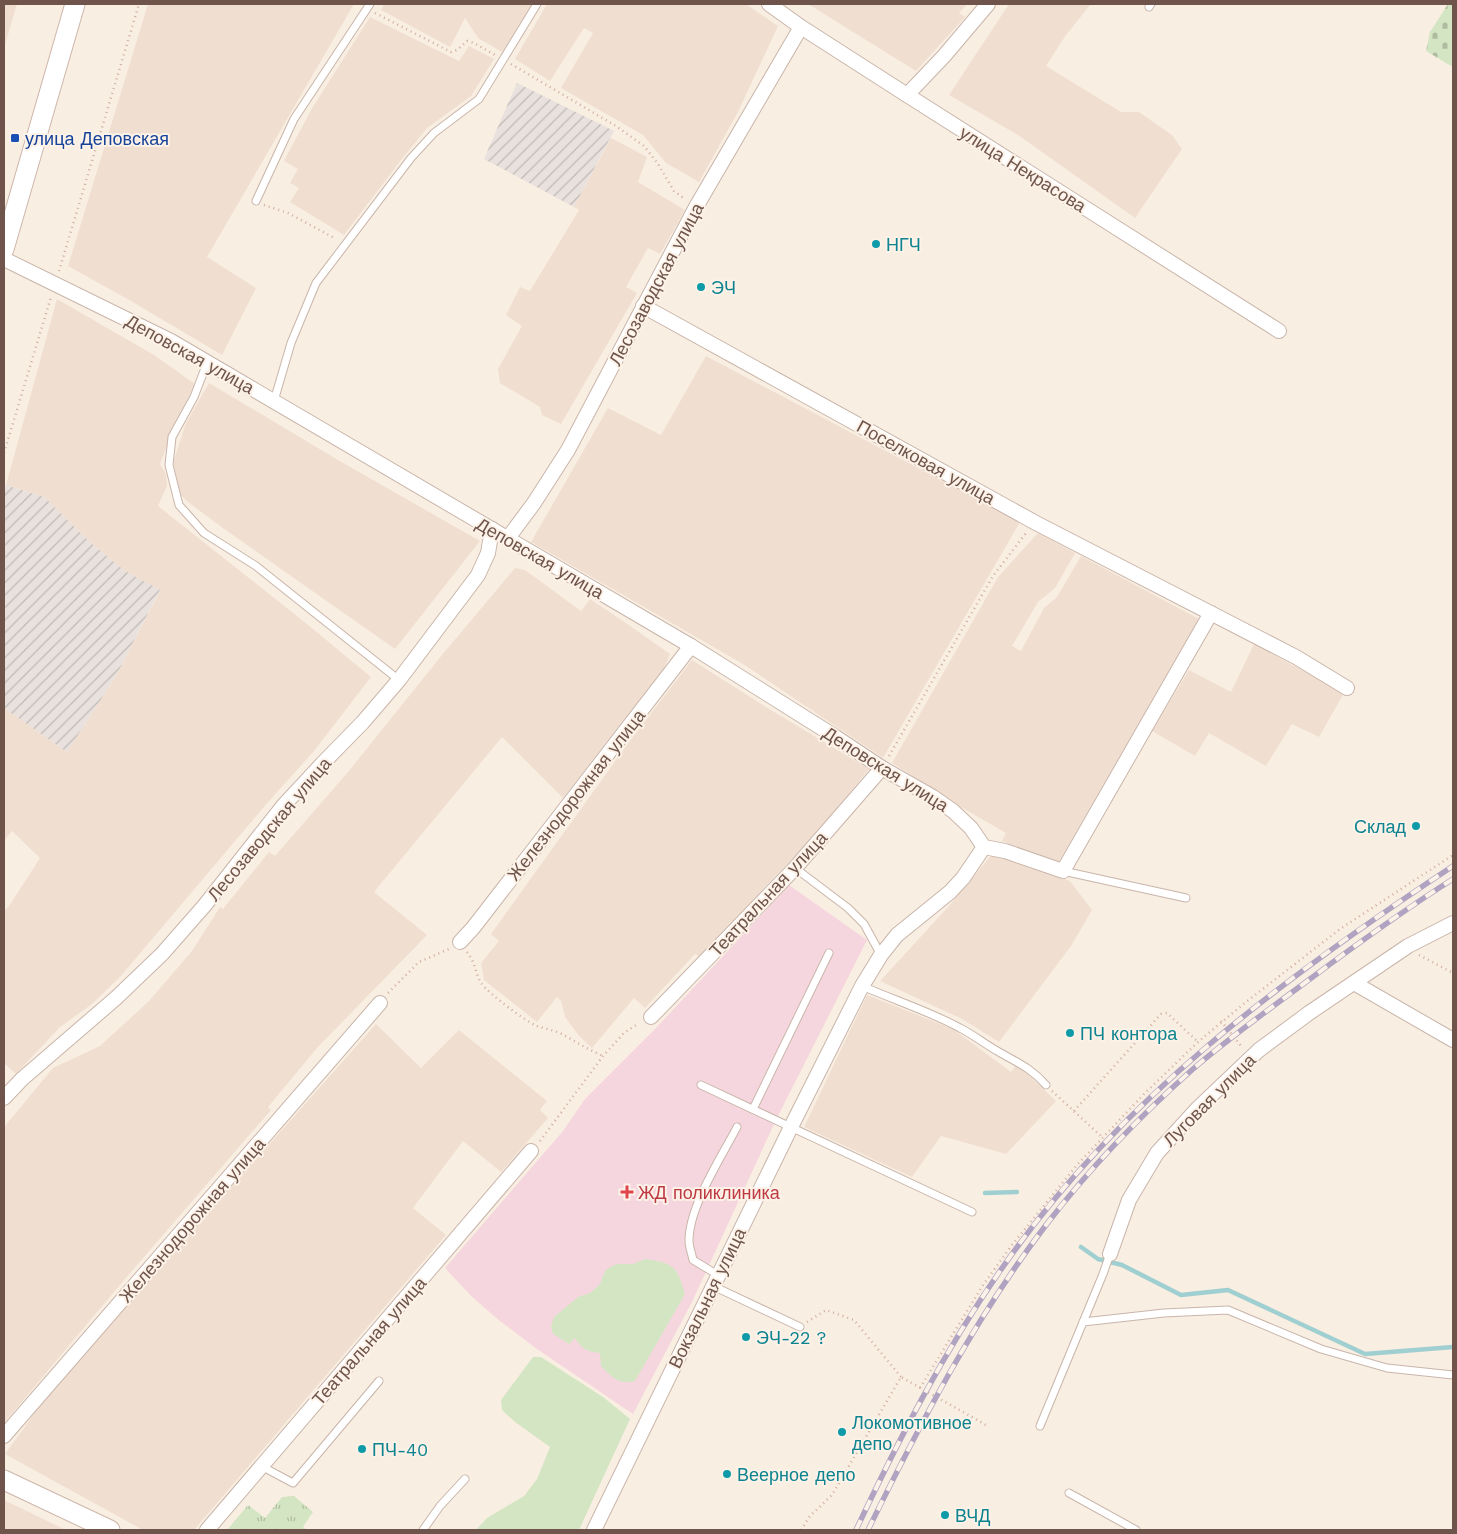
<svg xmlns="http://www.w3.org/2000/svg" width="1457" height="1534" font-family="'Work Sans',sans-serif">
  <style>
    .residential { fill: #f0dfd1 }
    .industrial { fill: url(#industrial-furrows) }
    .medical { fill: #f6d6de }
    .grass { fill: url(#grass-tufts) }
    .cemetery { fill: url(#cemetery-stones) }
    .park { fill: #d4e5c3 }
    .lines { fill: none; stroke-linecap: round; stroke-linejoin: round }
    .stream { stroke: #a0cfd1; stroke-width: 4.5 }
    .lane-casing { stroke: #c9b5aa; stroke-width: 9 }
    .street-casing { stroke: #c9b5aa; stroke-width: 16 }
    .secondary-casing { stroke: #ceb6ab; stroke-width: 21 }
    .path { stroke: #d0aea0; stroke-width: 2.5; stroke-dasharray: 1 4; stroke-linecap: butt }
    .lane { stroke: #fff; stroke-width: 7 }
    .street { stroke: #fff; stroke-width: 14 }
    .secondary { stroke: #fff; stroke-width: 19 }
    .rail-casing { stroke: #b0a3c1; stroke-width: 5.5 }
    .rail { stroke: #fdf2e8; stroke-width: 4; stroke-dasharray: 11; stroke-linecap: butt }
    .transit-dot { fill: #1a4fb4; stroke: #fdf2e8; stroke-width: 2 }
    .culture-dot { fill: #0f9aa8; stroke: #fdf2e8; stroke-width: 2 }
    .health-dot { fill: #e0444e; stroke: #fdf2e8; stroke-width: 2 }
    .labels { text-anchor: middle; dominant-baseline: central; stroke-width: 4; stroke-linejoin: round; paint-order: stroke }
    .transit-label { font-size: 18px; fill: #164399; stroke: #fdf2e8; text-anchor: start }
    .street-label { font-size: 18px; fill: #6e544b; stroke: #fdf2e8 }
    .culture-label { font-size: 18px; fill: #0d838f; stroke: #fdf2e8; text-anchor: start }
    .health-label { font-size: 18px; fill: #be3a42; stroke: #fdf2e8; text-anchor: start }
  </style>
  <defs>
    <pattern id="industrial-furrows" width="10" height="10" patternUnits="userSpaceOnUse" patternTransform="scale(1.25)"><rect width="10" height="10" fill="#e9e1dd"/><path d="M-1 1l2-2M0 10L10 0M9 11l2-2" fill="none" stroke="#c1b9b5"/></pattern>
    <pattern id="grass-tufts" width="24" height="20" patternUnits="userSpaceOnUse" patternTransform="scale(1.25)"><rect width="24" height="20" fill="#d4e5c3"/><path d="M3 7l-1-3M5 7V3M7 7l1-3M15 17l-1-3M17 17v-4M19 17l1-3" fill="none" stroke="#b0bca0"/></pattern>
    <pattern id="cemetery-stones" width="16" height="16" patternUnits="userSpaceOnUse" patternTransform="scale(1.25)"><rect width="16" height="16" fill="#d4e5c3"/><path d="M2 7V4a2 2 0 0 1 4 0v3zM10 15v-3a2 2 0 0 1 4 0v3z" fill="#b0bca0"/></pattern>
  </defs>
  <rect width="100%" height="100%" fill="#f9eee2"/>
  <g class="residential">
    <path d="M4 4H17L4 48Z"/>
    <path d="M148 4H354L207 257 256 288 222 355 131 301 68 266Z"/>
    <path d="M384 4H533L502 52 478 38 465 18 450 47 381 10Z"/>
    <path d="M547 4H746L778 26 738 112 699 182 666 163 643 135 561 88 593 33 584 28 550 81 515 59Z"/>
    <path d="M808 4H967L959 13 965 17 916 71Z"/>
    <path d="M1009 4H1091L1066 35 1046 66 1121 112H1139L1172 135 1182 149 1135 218 1018 135 949 95Z"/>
    <path d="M370 17 459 61 469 46 494 59 471 96 427 128 401 160 344 235 290 202 299 188 290 183 298 169 284 161 311 110Z"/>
    <path d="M611 138 647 157 638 182 685 210 660 254 648 248 626 287 637 293 561 424 542 415 540 407 500 383 498 369 522 326 506 315 520 287 530 291 579 210 574 207Z"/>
    <path d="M57 299 154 355 195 384 174 427 160 464 166 474 167 486 158 506 307 624 371 677 314 751 269 801 120 977 92 1004 60 1027 16 1074 4 1063V911L9 906 40 858 12 831 4 841V708L67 752 116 676 160 591 125 571 92 544 44 497 6 485Z"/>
    <path d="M706 356 1020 522 883 758 743 664 531 542 608 408 661 435Z"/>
    <path d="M209 383 338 460 480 541 395 649 220 526 188 502 181 495 173 463 186 423Z"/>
    <path d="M1038 533 1075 553 1055 588 1038 602 1012 646 1021 651 1044 608 1057 597 1081 556 1199 619 1058 863 1002 841 1006 833 954 803 892 763 998 577Z"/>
    <path d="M515 568 525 570 581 611 590 599 623 621 670 654 664 668 563 798 502 737 374 892 427 935 317 1048 268 1107 271 1110 119 1286 4 1423V1127L53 1068 100 1046 149 1001 192 951 220 907 223 909 269 852 275 856 348 772 442 655Z"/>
    <path d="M1254 644 1344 693 1319 737 1292 724 1266 766 1209 733 1195 756 1152 731 1189 670 1231 692Z"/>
    <path d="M692 660 766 707 869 769 815 835 699 956 695 954 645 1008 634 998 592 1048 579 1036 565 1017 561 1001 557 997 537 1022 484 980 481 963 499 941 491 934 629 742Z"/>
    <path d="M994 852 1070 881 1092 910 1071 946 999 1042 962 1019 880 981 949 906Z"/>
    <path d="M867 995 953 1029 1011 1072 1017 1064 1056 1101 1006 1154 941 1136 912 1177 804 1127Z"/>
    <path d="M376 1024 421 1068 459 1030 547 1101 540 1110 548 1118 501 1172 463 1141 413 1208 446 1235 194 1530H143L5 1454 52 1389Z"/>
    <path d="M4 1500 66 1530H4Z"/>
  </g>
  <g class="industrial">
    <path d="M517 83 614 131 574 207 484 159Z"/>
    <path d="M6 485 44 497 92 544 125 571 160 590 116 676 67 752 4 708V492Z"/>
  </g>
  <path class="medical" d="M789 885 867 940 776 1120 692 1302 633 1414 537 1349 500 1321 472 1297 445 1268 563 1131 585 1099 656 1028Z"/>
  <path class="grass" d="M294 1496 313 1512 303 1527 307 1530H227L248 1505 265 1518 282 1497Z"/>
  <path class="cemetery" d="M1448 4H1453V67L1426 51 1430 32Z"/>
  <g class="park">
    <path d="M645 1259C675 1263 677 1267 685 1294L635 1381C618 1385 613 1378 601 1366L600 1353C588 1352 581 1349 575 1338L569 1344 553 1334 551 1326 554 1317 578 1297 590 1293 600 1284 605 1271 612 1266 618 1264H633Z"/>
    <path d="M533 1357H541L603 1397 630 1419 579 1530H476L487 1518 524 1496 537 1479 550 1447 515 1422 502 1410 501 1400Z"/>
  </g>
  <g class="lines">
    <g class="stream">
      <path d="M985 1193 1017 1192"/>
      <path d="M1081 1247 1098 1259 1122 1265 1181 1295 1228 1290 1365 1354 1453 1347"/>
    </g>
    <g class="lane-casing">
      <g id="lane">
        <path d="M1149 7 1151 4"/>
        <path d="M256 201 294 119 370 4"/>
        <path d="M207 363 194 397 172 437 169 465 179 505 204 533 256 566 399 680"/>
        <path d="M274 401 291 343 316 283 411 158 434 133 479 99 537 4"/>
        <path d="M795 868 848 908 864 924 881 955"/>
        <path d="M1063 871 1186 898"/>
        <path d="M862 986C894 1000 929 1011 960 1028 974 1035 986 1045 999 1052 1018 1063 1031 1068 1046 1085"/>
        <path d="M701 1085 972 1212"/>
        <path d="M753 1109 829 953"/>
        <path d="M718 1275 693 1260C692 1254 689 1247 689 1241 689 1206 721 1158 737 1127"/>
        <path d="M713 1286 800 1327"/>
        <path d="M1083 1322 1164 1313 1228 1310 1321 1349 1387 1368 1453 1375"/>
        <path d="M1040 1426 1103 1274 1110 1254"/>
        <path d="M261 1466 293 1483 379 1381"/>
        <path d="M1069 1493 1136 1530"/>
        <path d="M423 1530 440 1506 465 1479"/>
      </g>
    </g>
    <g class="street-casing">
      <g id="street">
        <path d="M769 4 801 27 907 95 1279 331"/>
        <path d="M907 95 944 56 988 4"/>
        <path d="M4 259 171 341 691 646 831 734 882 768 933 797 953 811 971 828 984 847 1005 851 1063 871 1211 613"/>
        <path d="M643 306 1036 523 1296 657 1347 688"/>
        <path d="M508 538 534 503 568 450 696 207 801 27"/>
        <path d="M460 942 473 928 691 646"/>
        <path d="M1354 983 1453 1040"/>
        <path d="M651 1017 795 868 882 768"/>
        <path d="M4 1098 22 1079 116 998 162 954 205 905 283 806 322 764 363 722 399 680 478 575 488 553 492 529"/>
        <path d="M1110 1254 1129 1200 1157 1153 1198 1108 1259 1050 1309 1013 1408 946 1453 923"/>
        <path d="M4 1436 380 1003"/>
        <path d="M207 1530 531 1151"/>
        <path d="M594 1530 791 1127 862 986 881 955 897 935 950 892 963 878 984 847"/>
      </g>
    </g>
    <g class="secondary-casing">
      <g id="secondary">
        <path d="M4 249 75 4"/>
        <path d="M4 1480 110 1530"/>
      </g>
    </g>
    <g class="path">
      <path d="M375 13 451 52 457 50 467 41 474 43 495 55"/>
      <path d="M511 64 616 126 644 146 658 164 674 191 685 199"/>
      <path d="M264 205 288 213 336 239"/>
      <path d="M59 271 139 4"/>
      <path d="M4 453 51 297"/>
      <path d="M889 756 993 576 1026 533"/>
      <path d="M467 952C476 963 475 973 481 983 488 993 525 1021 537 1026 545 1029 554 1030 562 1034 576 1042 589 1050 603 1056"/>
      <path d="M1419 955 1453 973"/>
      <path d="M388 993 419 962 449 949"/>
      <path d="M1221 1021 1242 1047"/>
      <path d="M1052 1091 1102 1137"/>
      <path d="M1074 1111 1161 1014 1167 1013 1198 1042"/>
      <path d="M540 1141 603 1056 624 1033 639 1023"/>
      <path d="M807 1322 826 1310 854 1320 901 1377"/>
      <path d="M920 1388 983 1285 1012 1245 1077 1165 1144 1094 1198 1042 1246 1002 1340 929 1453 855"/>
      <path d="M801 1530 810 1516 832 1495 901 1377 986 1425"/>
    </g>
    <use href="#lane" class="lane"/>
    <use href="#street" class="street"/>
    <use href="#secondary" class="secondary"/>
    <g class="rail-casing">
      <g id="rail">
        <path d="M856 1530C898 1441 943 1353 1000 1271 1118 1100 1282 979 1453 866"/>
        <path d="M868 1530C920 1424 974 1319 1046 1225 1089 1169 1140 1116 1193 1069 1230 1037 1271 1008 1310 979 1357 944 1404 910 1453 879"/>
      </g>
    </g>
    <use href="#rail" class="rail"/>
  </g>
  <rect class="transit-dot" x="10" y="133" width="10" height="10" rx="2.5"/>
  <g class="culture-dot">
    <circle cx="876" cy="244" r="5"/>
    <circle cx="701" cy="287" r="5"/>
    <circle cx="1416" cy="826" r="5"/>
    <circle cx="1070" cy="1033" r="5"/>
    <circle cx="746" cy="1337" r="5"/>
    <circle cx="842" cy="1432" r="5"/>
    <circle cx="362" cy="1449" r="5"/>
    <circle cx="727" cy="1474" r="5"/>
    <circle cx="945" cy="1515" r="5"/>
  </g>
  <path class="health-dot" d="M624.5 1184.5h5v5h5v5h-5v5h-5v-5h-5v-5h5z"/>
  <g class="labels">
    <g class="transit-label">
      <text x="25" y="138">улица Деповская</text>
    </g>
    <g class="street-label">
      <text transform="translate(1023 169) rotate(32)">улица Некрасова</text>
      <text transform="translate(656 284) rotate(-62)">Лесозаводская улица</text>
      <text transform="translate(190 354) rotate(29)">Деповская улица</text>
      <text transform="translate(926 462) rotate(29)">Поселковая улица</text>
      <text transform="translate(540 558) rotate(30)">Деповская улица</text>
      <text transform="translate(886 769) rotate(32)">Деповская улица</text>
      <text transform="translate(576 795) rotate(-52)">Железнодорожная улица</text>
      <text transform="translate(269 829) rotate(-50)">Лесозаводская улица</text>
      <text transform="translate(768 894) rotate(-47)">Театральная улица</text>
      <text transform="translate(1209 1100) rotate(-45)">Луговая улица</text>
      <text transform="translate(192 1220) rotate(-49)">Железнодорожная улица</text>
      <text transform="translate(707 1298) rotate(-64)">Вокзальная улица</text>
      <text transform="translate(369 1341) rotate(-49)">Театральная улица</text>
    </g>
    <g class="culture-label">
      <text x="886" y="244">НГЧ</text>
      <text x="711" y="287">ЭЧ</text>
      <text x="1406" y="826" text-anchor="end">Склад</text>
      <text x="1080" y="1033">ПЧ контора</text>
      <text x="756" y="1337">ЭЧ-22 ?</text>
      <text x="852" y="1422">Локомотивное<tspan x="852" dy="21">депо</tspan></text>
      <text x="372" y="1449">ПЧ-40</text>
      <text x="737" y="1474">Веерное депо</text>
      <text x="955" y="1515">ВЧД</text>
    </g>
    <g class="health-label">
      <text x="638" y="1192">ЖД поликлиника</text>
    </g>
  </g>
  <rect width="1457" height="1534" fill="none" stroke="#6e544b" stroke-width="10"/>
</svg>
